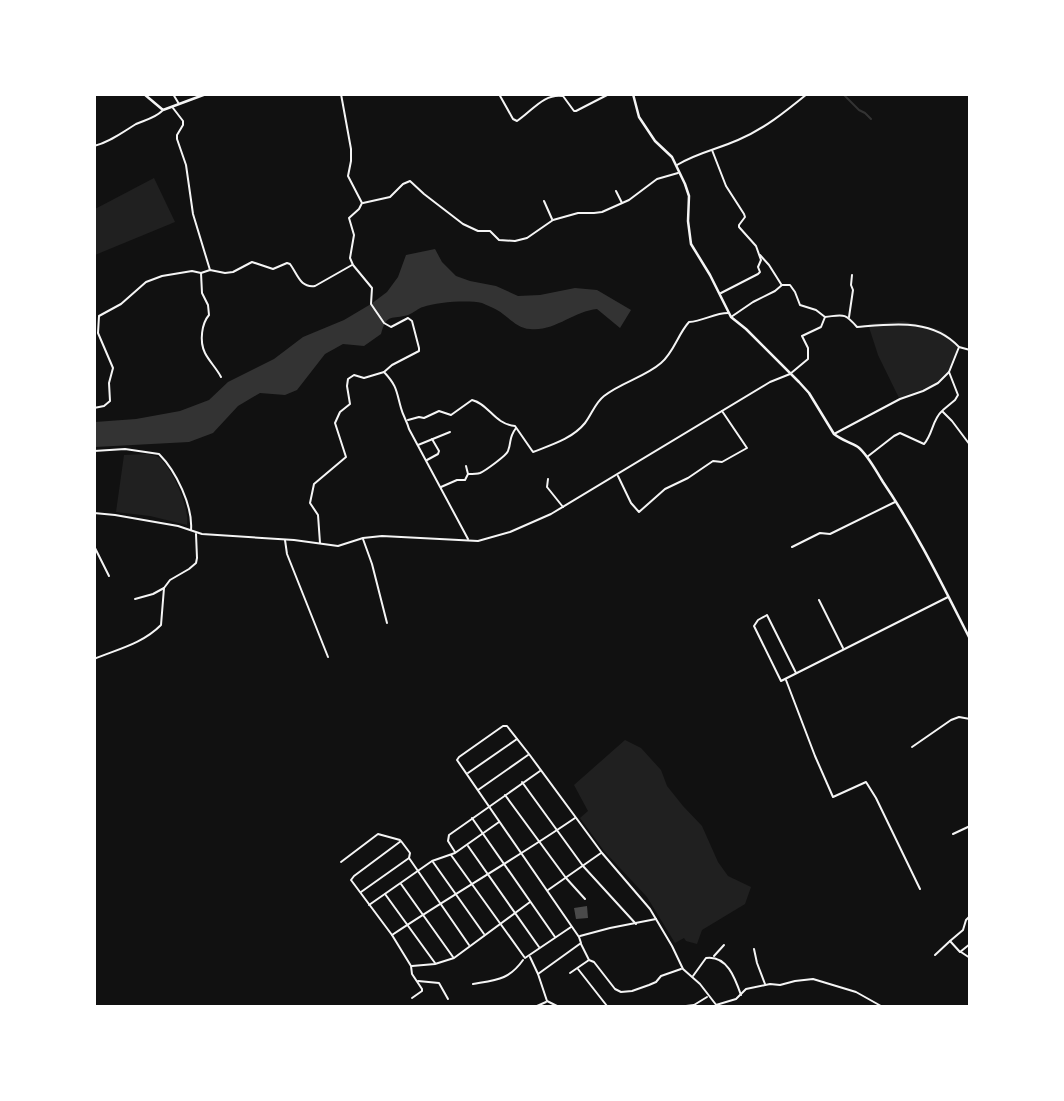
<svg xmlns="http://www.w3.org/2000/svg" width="1064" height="1101" font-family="Cabin,sans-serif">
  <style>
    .green { fill: #202020 }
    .water { fill: #333 }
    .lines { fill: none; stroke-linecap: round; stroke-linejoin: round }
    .stream { stroke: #333; stroke-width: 2 }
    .building { fill: #4a4a4a }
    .minor { stroke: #f5f5f5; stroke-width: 2 }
    .tertiary { stroke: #f5f5f5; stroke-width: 2.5 }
  </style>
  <rect width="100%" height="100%" fill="#111"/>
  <g class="green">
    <path d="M154 178 175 222 95 255V209Z"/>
    <path d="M903 321 941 330 957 344C956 381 929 387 899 398L878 355 868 324Z"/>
    <path d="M146 454C148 454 156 456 158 457 172 466 190 509 187 525L150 516 116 512 124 455Z"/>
    <path d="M625 740 641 748 661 770 667 786 683 806 702 826 718 862 728 876 751 887 745 904 702 930 697 944 686 941 684 938 675 943 647 897 604 851 580 818 588 811 574 785Z"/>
  </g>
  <path class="water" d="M435 249 442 262 456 276 470 281 496 286 518 296 540 295 575 288 597 290 631 310 620 328 597 309C574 311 554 332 530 329 516 328 508 316 497 310 493 308 487 305 482 303 468 300 437 302 423 307 418 308 414 313 408 315 392 320 387 312 381 334L364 346 343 344 325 354 297 390 285 395 260 393 238 406 213 433 189 442 95 447V422L136 419 180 411 209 400 228 382 274 359 303 337 344 320 371 304 387 292 398 277 406 255Z"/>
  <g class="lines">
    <path class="stream" d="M843 94 859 110 865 113 871 119"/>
  </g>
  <path class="building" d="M587 906 588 918 576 919 574 908Z"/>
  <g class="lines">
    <g class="minor">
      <path d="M173 94 179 104"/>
      <path d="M341 94 351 149V161L348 176 362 203 359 209 349 218 354 235 350 258 353 265 372 288 371 304 384 323 391 327 408 318 412 321 419 348V351L392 365 384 372C397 386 396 390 401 408 403 416 407 421 409 429L468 539"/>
      <path d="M499 94 513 119 517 121C532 111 544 93 563 96L574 111H576L609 94"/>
      <path d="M969 94 970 95"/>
      <path d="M173 108 183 121V125L177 135V139L186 165 193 214 210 270"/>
      <path d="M94 146C110 142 123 132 136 124 145 120 155 118 162 111"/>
      <path d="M712 150 726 186 744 214 745 217 739 225V227L756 246 761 260 758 267 760 272 758 274 721 293"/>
      <path d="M677 165C696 153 718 149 738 140 764 129 785 112 807 94"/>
      <path d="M616 191 622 203"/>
      <path d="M544 201 552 219"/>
      <path d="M363 203 390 197 403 184 410 181 424 194 463 224 478 231H490L499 240 515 241 527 238 553 220 578 213H594L602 212 629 200 657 179 678 173"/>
      <path d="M760 255 769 265 781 284"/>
      <path d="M201 273 202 293 208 305 209 315C202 323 199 341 205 353 209 361 217 369 221 377"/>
      <path d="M731 317 753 302 775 291 782 285H790L795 292 800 305 816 310 825 317C843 315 844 312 857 327 893 324 932 318 959 347"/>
      <path d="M849 317 853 290 851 285 852 275"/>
      <path d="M94 408 104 406 110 401 109 383 113 368 98 333 99 316 121 304 146 282 162 276 192 271 201 273 210 270 225 273 233 272 252 262 273 269 287 263 290 264C298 275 300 288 315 286L352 265"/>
      <path d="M943 410 955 400 958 395 949 372"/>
      <path d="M408 420 419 417 424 418 439 411 451 415 472 400C489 404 494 424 515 426L533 452C551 445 572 439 585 423 592 414 595 403 604 396 622 382 645 377 661 363 674 352 678 334 689 322 704 321 714 313 728 313"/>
      <path d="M834 434 900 399 923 391 938 383 949 372 959 347 970 350"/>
      <path d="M418 445 450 432"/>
      <path d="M94 451 125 449 159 454C176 471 193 506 191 530"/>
      <path d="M867 457 894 436 900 433 924 444C933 434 932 420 942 411L952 421 970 445"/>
      <path d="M427 460 438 454 439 451 432 439"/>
      <path d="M468 474C472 474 477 474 480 473 485 471 507 455 508 451 512 441 508 439 516 428"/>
      <path d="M618 476 631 503 639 512 665 489 688 478 713 461 722 462 747 448 722 411"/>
      <path d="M548 479 547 487 563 507"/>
      <path d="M441 487 457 480H465L468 474 466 466"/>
      <path d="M94 513 115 515 178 526 202 534 294 540 338 546 363 538 382 536 478 541 510 532 551 514 770 382 790 374 808 359V348L802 336 821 327 825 317"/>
      <path d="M363 539 372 564 387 623"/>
      <path d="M285 540 287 554 328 657"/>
      <path d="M320 543 318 515 310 503 314 484 346 457 335 423 340 412 350 404 347 386 348 379 354 375 364 378 384 372"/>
      <path d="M94 546 109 576"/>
      <path d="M792 547 820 533 830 534 895 502"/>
      <path d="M135 599 153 594 164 588 170 580 189 569 196 563 197 558 196 534"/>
      <path d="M819 600 843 648"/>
      <path d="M94 659C118 649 142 644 161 625L164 588"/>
      <path d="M796 673 767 615 758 620 754 626 781 681 948 597"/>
      <path d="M786 680 815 756 833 797 866 782 876 798 920 889"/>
      <path d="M912 747 951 720 959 717 970 719"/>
      <path d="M468 773 517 739"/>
      <path d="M522 782 583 866 636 924"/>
      <path d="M478 790 528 755"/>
      <path d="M505 795 566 878 585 899"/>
      <path d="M472 818 555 937"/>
      <path d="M953 834 970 826"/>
      <path d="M468 846 539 947"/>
      <path d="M455 852 448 841 449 835 540 771"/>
      <path d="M451 855 525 958 571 927"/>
      <path d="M409 858 410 853 401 841 354 876 351 880 392 935 411 966 412 974 422 989V991L412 998"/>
      <path d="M341 862 378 834 400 840"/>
      <path d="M433 862 484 934"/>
      <path d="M401 884 453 957"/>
      <path d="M548 890 601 853"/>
      <path d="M361 892 409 858 469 945"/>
      <path d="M385 894 435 963"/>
      <path d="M369 905 432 861 455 853 499 822"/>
      <path d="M392 935C452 895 515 859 575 818"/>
      <path d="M580 936 610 928 656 919"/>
      <path d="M950 941 963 930 966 920 970 916"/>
      <path d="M581 944 589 960"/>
      <path d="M754 949 757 963 765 984"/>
      <path d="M961 952 970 958"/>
      <path d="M935 955 950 941 960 952 970 944"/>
      <path d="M714 956 724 945"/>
      <path d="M530 957 538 974 547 1001 557 1006"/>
      <path d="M412 966 435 964 454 958 530 902"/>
      <path d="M578 969 607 1006"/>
      <path d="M570 973 589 960 594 962 615 989 621 992 632 991 649 985 656 982 661 976 681 969"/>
      <path d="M538 974 581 943 579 937 457 760 459 757 503 726H507L529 754 602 853 650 909 672 946 683 969 700 984 717 1006"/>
      <path d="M693 976 706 958C727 955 735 978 741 995"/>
      <path d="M418 981 439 983 448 999"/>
      <path d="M473 984C496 980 509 980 523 960"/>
      <path d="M716 1005 736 999 746 989 770 984 780 985 795 981 813 979 856 992 881 1006"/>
      <path d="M537 1006 546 1002"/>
      <path d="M686 1006 694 1005 707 997"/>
    </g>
    <g class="tertiary">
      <path d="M144 94 163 110 206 94"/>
      <path d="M633 94 639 117 655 141 672 157 685 184 689 196 688 221 691 244 710 275 731 317 746 329 799 382 809 393 834 434C841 440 850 442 858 447 868 455 876 471 883 482 917 532 943 586 970 639"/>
    </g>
  </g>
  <rect width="1064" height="1101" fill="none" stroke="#ffffff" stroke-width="192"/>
</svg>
